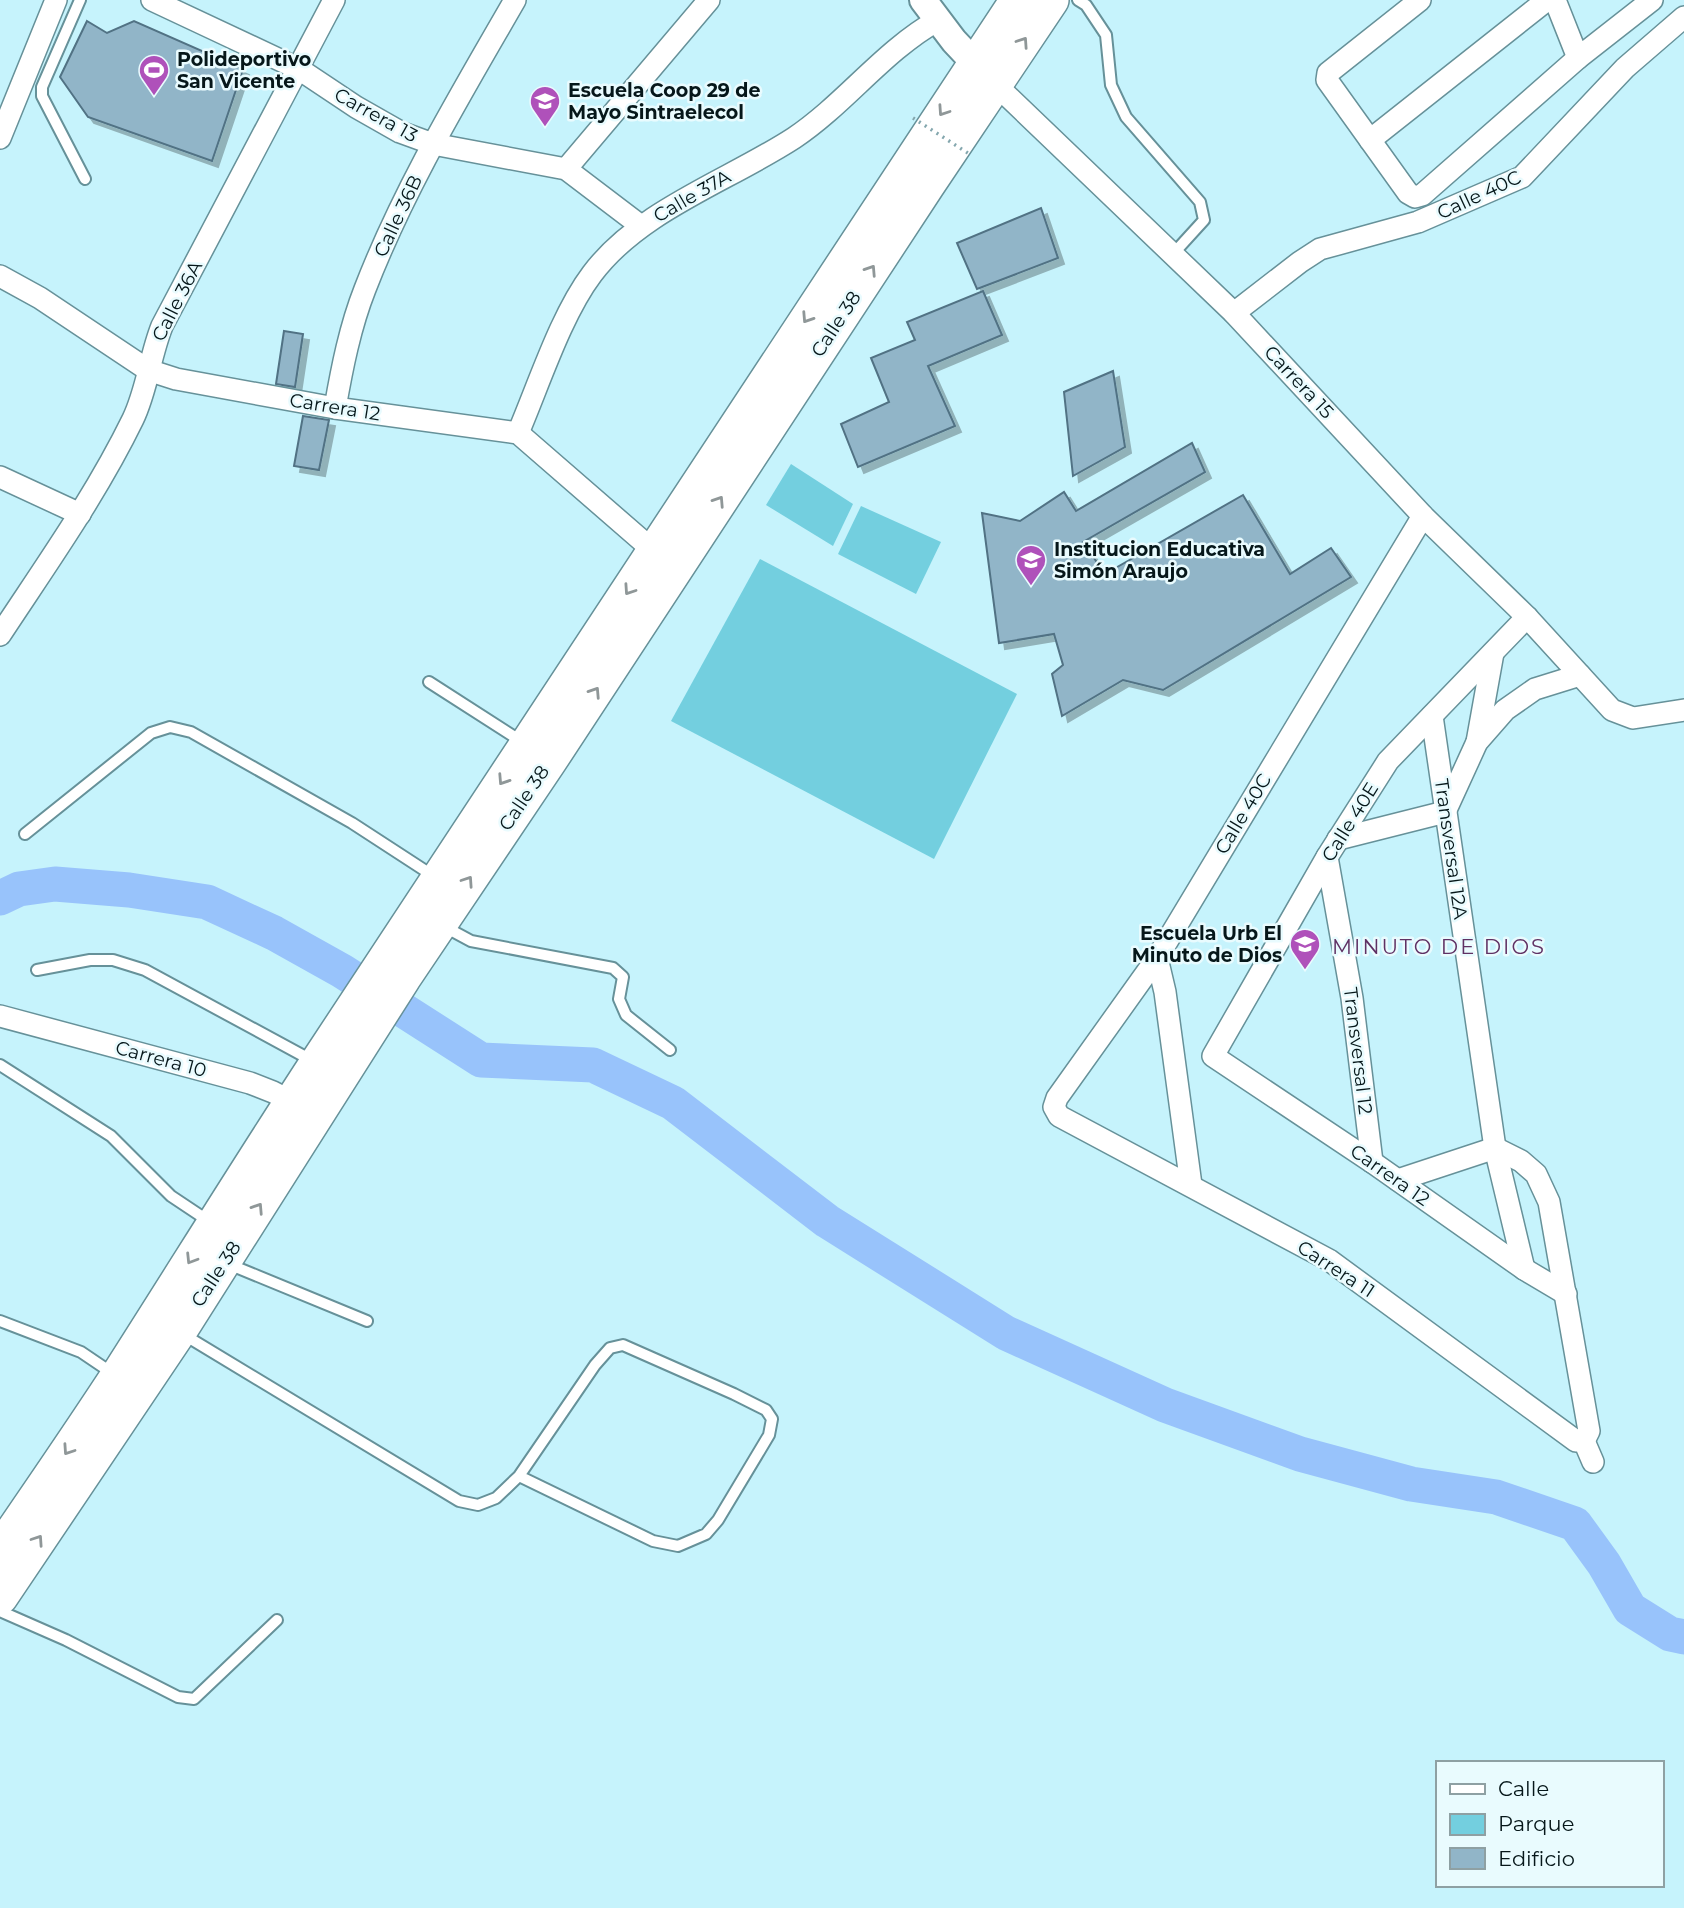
<svg xmlns="http://www.w3.org/2000/svg" width="1684" height="1908" font-family="Montserrat,sans-serif">
  <style>
    .green { fill: #73cfdf }
    .lines { fill: none; stroke-linecap: round; stroke-linejoin: round }
    .river { stroke: #98c3fb; stroke-width: 35 }
    .building { fill: #91b5c8; stroke: #517284; stroke-width: 2; filter: url(#shadow) }
    .service-casing { stroke: #669199; stroke-width: 14 }
    .minor-casing { stroke: #669199; stroke-width: 24 }
    .tertiary-casing { stroke: #669199; stroke-width: 30 }
    .trunk-casing { stroke: #669199; stroke-width: 38 }
    .service { stroke: #fff; stroke-width: 10 }
    .minor { stroke: #fff; stroke-width: 21 }
    .tertiary { stroke: #fff; stroke-width: 26 }
    .trunk { stroke: #fff; stroke-width: 35 }
    .path-bridge { stroke: #84a7ae; stroke-width: 3.5; stroke-dasharray: 2 5; stroke-linecap: butt }
    .oneway { stroke: #8f9798 }
    .labels { text-anchor: middle; dominant-baseline: central; stroke-width: 5; stroke-linejoin: round; paint-order: stroke }
    .poi-label { font-size: 19px; font-weight: bold; fill: #06171a; stroke: #e9fbfe; text-anchor: start }
    .street-label { font-size: 19px; fill: #06171a; stroke: #e9fbfe }
    .neighbourhood-label { font-size: 21px; letter-spacing: 2px; fill: #5f3164; stroke: #e9fbfe }
  </style>
  <defs>
    <filter id="shadow"><feDropShadow dx="6" dy="6" stdDeviation="0" flood-color="#0004"/></filter>
  </defs>
  <rect width="100%" height="100%" fill="#c6f3fc"/>
  <g class="green">
    <path d="M791 464 853 504 833 546 766 505Z"/>
    <path d="M861 506 941 542 916 594 838 554Z"/>
    <path d="M760 559 1017 694 934 859 671 721Z"/>
  </g>
  <g class="lines">
    <path class="river" d="M0 898 19 889 55 884 129 890 207 902 274 933 342 971 481 1060 593 1065 673 1103 827 1221 1006 1333 1165 1405 1300 1454 1411 1484 1496 1497 1575 1524 1604 1564 1630 1609 1670 1634 1684 1637"/>
  </g>
  <g class="building">
    <path d="M87 21 107 33 134 21 243 69 212 161 88 117 60 77Z"/>
    <path d="M1041 208 1058 258 977 289 957 243Z"/>
    <path d="M983 291 1002 335 928 366 955 426 858 467 841 424 889 402 871 358 915 340 907 322Z"/>
    <path d="M284 331 303 334 295 387 276 384Z"/>
    <path d="M1113 371 1125 447 1073 476 1064 392Z"/>
    <path d="M303 416 329 420 319 470 294 466Z"/>
    <path d="M1192 443 1205 472 1083 542 1105 574 1243 495 1290 574 1331 548 1351 577 1163 690 1123 680 1062 716 1052 674 1063 665 1054 634 999 643 982 513 1020 521 1064 492 1076 511Z"/>
  </g>
  <g class="lines">
    <g class="service-casing">
      <g id="service">
        <path d="M80 0 42 87V96L85 179"/>
        <path d="M1078 0 1086 5 1106 35 1111 85 1126 117 1200 202 1204 220 1173 254"/>
        <path d="M429 682 524 743"/>
        <path d="M25 834 151 733 170 727 191 732 352 823 435 877"/>
        <path d="M445 927 471 941 613 968 623 977 619 999 626 1015 670 1050"/>
        <path d="M37 970 90 960H113L145 970 313 1061"/>
        <path d="M0 1065 111 1136 171 1196 210 1222"/>
        <path d="M226 1263 367 1321"/>
        <path d="M0 1321 81 1352 115 1375"/>
        <path d="M181 1333 459 1501 478 1505 496 1498 519 1476 595 1365 610 1348 623 1345 734 1394 766 1410 772 1419 769 1435 718 1520 706 1534 678 1546 653 1541 519 1476"/>
        <path d="M0 1611 66 1640 178 1697 194 1699 277 1620"/>
      </g>
    </g>
    <g class="minor-casing">
      <g id="minor">
        <path d="M152 0 299 69 356 107 400 132 433 144 566 169 641 226"/>
        <path d="M1420 0 1328 73 1327 80 1408 193 1415 197 1422 195 1578 58"/>
        <path d="M1555 0 1578 58 1652 0"/>
        <path d="M994 83 1234 313 1423 516 1527 617 1612 710 1633 718 1684 710"/>
        <path d="M0 138 56 0"/>
        <path d="M1370 140 1547 0"/>
        <path d="M566 169 709 0"/>
        <path d="M0 276 40 298 148 370 176 379 335 408 518 433 655 552"/>
        <path d="M1234 313 1300 262 1320 249 1418 222 1522 177 1625 68 1684 17"/>
        <path d="M335 408C342 368 350 327 365 289 404 188 461 94 515 0"/>
        <path d="M518 433C539 384 561 315 592 274 640 210 728 181 794 138 846 103 883 51 938 20"/>
        <path d="M0 477 80 514"/>
        <path d="M1423 516 1157 958 1057 1098 1054 1107 1059 1116 1329 1260 1576 1441H1584L1593 1462"/>
        <path d="M1527 617 1388 761 1327 857 1213 1056 1372 1162 1524 1269 1566 1294"/>
        <path d="M0 635C46 565 96 495 133 419 147 390 150 356 162 326L334 0"/>
        <path d="M1432 716 1495 1148 1524 1269"/>
        <path d="M1477 742 1493 653"/>
        <path d="M1338 839 1445 812 1477 742 1505 710 1535 689 1580 675"/>
        <path d="M1327 857 1352 998 1372 1162"/>
        <path d="M1157 958 1165 992 1191 1185"/>
        <path d="M0 1016 250 1083 273 1092 302 1107"/>
        <path d="M1398 1180 1495 1148 1521 1161 1536 1174 1549 1202 1589 1431 1584 1441"/>
      </g>
    </g>
    <g class="tertiary-casing">
      <path id="tertiary" d="M923 0 954 41 987 76"/>
    </g>
    <g class="trunk-casing">
      <g id="trunk">
        <path d="M0 1551C40 1492 81 1433 120 1373 187 1268 252 1163 320 1059 553 706 784 352 1018 0"/>
        <path d="M0 1597 179 1331 403 978 549 761 927 185 1051 0"/>
      </g>
    </g>
    <use href="#service" class="service"/>
    <use href="#minor" class="minor"/>
    <use href="#tertiary" class="tertiary"/>
    <use href="#trunk" class="trunk"/>
    <path class="path-bridge" d="M913 118 971 155"/>
  </g>
  <defs><path id="oneway-chevron" d="M-2-3.5L2.5 0L-2 3.5" fill="none" stroke-width="1.6" stroke-linecap="round" stroke-linejoin="round" transform="scale(1.75)"/></defs>
  <g class="oneway">
    <use href="#oneway-chevron" transform="translate(1023 42) rotate(-56)"/>
    <use href="#oneway-chevron" transform="translate(943 111) rotate(124)"/>
    <use href="#oneway-chevron" transform="translate(871 270) rotate(-57)"/>
    <use href="#oneway-chevron" transform="translate(807 318) rotate(123)"/>
    <use href="#oneway-chevron" transform="translate(719 501) rotate(-57)"/>
    <use href="#oneway-chevron" transform="translate(629 590) rotate(124)"/>
    <use href="#oneway-chevron" transform="translate(595 692) rotate(-57)"/>
    <use href="#oneway-chevron" transform="translate(503 780) rotate(123)"/>
    <use href="#oneway-chevron" transform="translate(468 881) rotate(-56)"/>
    <use href="#oneway-chevron" transform="translate(258 1208) rotate(-57)"/>
    <use href="#oneway-chevron" transform="translate(191 1259) rotate(122)"/>
    <use href="#oneway-chevron" transform="translate(68 1450) rotate(124)"/>
    <use href="#oneway-chevron" transform="translate(38 1540) rotate(-56)"/>
  </g>
  <defs>
    <g id="stadium-pin" transform="scale(1.575)"><path d="M0 17L-7.5 6A9.5 9.5 0 1 1 7.5 6Z" fill="#af51ba" stroke="#e9fbfe"/><path d="M0-5a6.5 5 0 1 0 0 10a6.5 5 0 1 0 0-10ZM-3.5-1.8h7v3.6h-7Z" fill="#fff"/></g>
    <g id="school-pin" transform="scale(1.575)"><path d="M0 17L-7.5 6A9.5 9.5 0 1 1 7.5 6Z" fill="#af51ba" stroke="#e9fbfe"/><path d="M0-5L7-2L0 1L-7-2ZM-4 1L0 2.5L4 1V4Q0 6-4 4Z" fill="#fff"/></g>
    <g id="university-pin" transform="scale(1.575)"><path d="M0 17L-7.5 6A9.5 9.5 0 1 1 7.5 6Z" fill="#af51ba" stroke="#e9fbfe"/><path d="M0-5L7-2L0 1L-7-2ZM-4 1L0 2.5L4 1V4Q0 6-4 4Z" fill="#fff"/></g>
  </defs>
  <g fill-rule="evenodd">
    <use href="#stadium-pin" x="154" y="70"/>
    <use href="#school-pin" x="545" y="101"/>
    <use href="#university-pin" x="1031" y="560"/>
    <use href="#school-pin" x="1305" y="944"/>
  </g>
  <g class="labels">
    <g class="poi-label">
      <text x="177" y="59">Polideportivo<tspan x="177" dy="22">San Vicente</tspan></text>
      <text x="568" y="90">Escuela Coop 29 de<tspan x="568" dy="22">Mayo Sintraelecol</tspan></text>
      <text x="1054" y="549">Institucion Educativa<tspan x="1054" dy="22">Simón Araujo</tspan></text>
      <text x="1282" y="933" text-anchor="end">Escuela Urb El<tspan x="1282" dy="22">Minuto de Dios</tspan></text>
    </g>
    <g class="street-label">
      <text transform="translate(376 115) rotate(29)">Carrera 13</text>
      <text transform="translate(1479 195) rotate(-25)">Calle 40C</text>
      <text transform="translate(692 196) rotate(-30)">Calle 37A</text>
      <text transform="translate(398 216) rotate(-65)">Calle 36B</text>
      <text transform="translate(177 301) rotate(-63)">Calle 36A</text>
      <text transform="translate(836 324) rotate(-57)">Calle 38</text>
      <text transform="translate(1299 382) rotate(47)">Carrera 15</text>
      <text transform="translate(335 407) rotate(9)">Carrera 12</text>
      <text transform="translate(524 798) rotate(-56)">Calle 38</text>
      <text transform="translate(1243 814) rotate(-59)">Calle 40C</text>
      <text transform="translate(1350 822) rotate(-58)">Calle 40E</text>
      <text transform="translate(1451 849) rotate(82)">Transversal 12A</text>
      <text transform="translate(1358 1051) rotate(83)">Transversal 12</text>
      <text transform="translate(161 1059) rotate(15)">Carrera 10</text>
      <text transform="translate(1390 1175) rotate(35)">Carrera 12</text>
      <text transform="translate(1336 1269) rotate(33)">Carrera 11</text>
      <text transform="translate(216 1274) rotate(-57)">Calle 38</text>
    </g>
    <g class="neighbourhood-label">
      <text x="1439" y="946">MINUTO DE DIOS</text>
    </g>
  </g>
  <rect x="1436" y="1761" width="228" height="126" fill="#e9fbfe" stroke="#8ea0a3" stroke-width="2"/>
  <rect x="1450" y="1784" width="35" height="10" fill="#ffffff" stroke="#8ea0a3" stroke-width="2"/>
  <text x="1498" y="1796" font-size="21" fill="#06171a">Calle</text>
  <rect x="1450" y="1814" width="35" height="21" fill="#73cfdf" stroke="#8ea0a3" stroke-width="2"/>
  <text x="1498" y="1831" font-size="21" fill="#06171a">Parque</text>
  <rect x="1450" y="1848" width="35" height="21" fill="#91b5c8" stroke="#8ea0a3" stroke-width="2"/>
  <text x="1498" y="1866" font-size="21" fill="#06171a">Edificio</text>
</svg>
